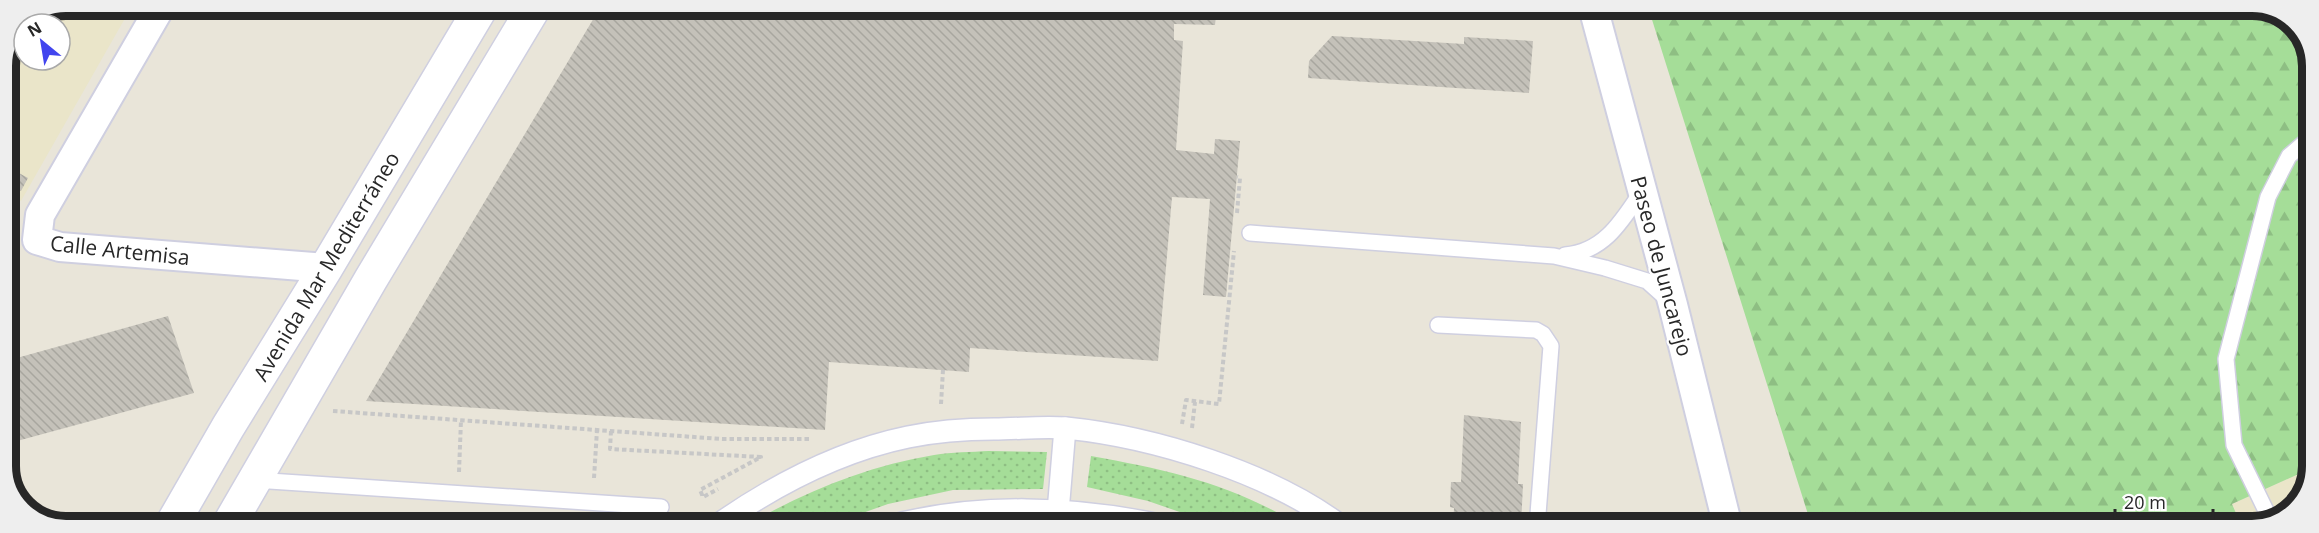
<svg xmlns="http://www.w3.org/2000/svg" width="2319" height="533" font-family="'Open Sans',sans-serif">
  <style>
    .education { fill: #eae5c9; fill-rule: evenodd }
    .grass { fill: url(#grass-dots) }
    .forest { fill: url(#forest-firs) }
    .building { fill: url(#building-back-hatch) }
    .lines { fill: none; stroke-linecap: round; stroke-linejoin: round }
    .service-casing { stroke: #cfcfe0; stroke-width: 18 }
    .pedestrian-casing { stroke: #cfcfe0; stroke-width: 24 }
    .minor-casing { stroke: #cfcfe0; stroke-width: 32 }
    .tertiary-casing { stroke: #cfcfe0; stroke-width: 36 }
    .path { stroke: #c7c7c7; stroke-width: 4; stroke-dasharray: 4.5 3; stroke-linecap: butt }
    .service { stroke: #fff; stroke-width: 15 }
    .pedestrian { stroke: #fff; stroke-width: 21 }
    .minor { stroke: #fff; stroke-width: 28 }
    .tertiary { stroke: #fff; stroke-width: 33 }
    .labels { text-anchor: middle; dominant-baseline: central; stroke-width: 4.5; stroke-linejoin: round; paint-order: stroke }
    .street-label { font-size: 21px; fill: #272727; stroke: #fff }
    .rim { fill: none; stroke: #272727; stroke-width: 8 }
  </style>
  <defs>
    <pattern id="grass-dots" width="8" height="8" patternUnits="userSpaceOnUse" patternTransform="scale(1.5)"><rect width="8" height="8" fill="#a5dd98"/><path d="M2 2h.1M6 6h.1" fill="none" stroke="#8ebe83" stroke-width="1.8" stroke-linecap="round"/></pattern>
    <pattern id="forest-firs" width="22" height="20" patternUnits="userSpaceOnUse" patternTransform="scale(1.5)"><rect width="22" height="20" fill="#a5dd98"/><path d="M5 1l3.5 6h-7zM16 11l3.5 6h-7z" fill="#8ebe83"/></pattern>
    <pattern id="building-back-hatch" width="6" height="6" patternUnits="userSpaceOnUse" patternTransform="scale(1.5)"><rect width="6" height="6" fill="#c4c1b9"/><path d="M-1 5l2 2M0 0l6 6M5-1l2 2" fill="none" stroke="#a8a69f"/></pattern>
  </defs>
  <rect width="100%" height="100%" fill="#e9e5d9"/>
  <g class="education">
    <path d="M67 6H132L21 201 6 192V66L24 23ZM24 24H60V60H24Z"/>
    <path d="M2312 468V479L2290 514 2253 527H2242L2232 504Z"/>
  </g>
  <g class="grass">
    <path d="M989 451 1047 452 1043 489 953 490 888 504 826 526H745C804 492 867 466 934 455 952 452 971 452 989 451Z"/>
    <path d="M1091 456C1169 470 1232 484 1301 526H1220L1148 501 1087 487Z"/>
    <path d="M1035 522 1100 526H968Z"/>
  </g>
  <path class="forest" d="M1648 7H2265L2298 26 2313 59 2312 468 2232 504 2242 527H1812Z"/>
  <g class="building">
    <path d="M601 6 1217 7 1215 25 1174 24V40L1183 41 1176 150 1214 154 1215 139 1240 141 1226 297 1203 295 1210 199 1172 197 1158 361 970 348 969 372 829 362 825 430 366 401Z"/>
    <path d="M1332 36 1464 44V37L1533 41 1529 93 1308 78 1309 61Z"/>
    <path d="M6 166 28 178 21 191 6 183Z"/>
    <path d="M168 316 194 393 6 444V361Z"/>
    <path d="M1464 415 1521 422 1518 484H1523L1521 527H1453L1454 508 1450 507 1451 482H1461Z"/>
  </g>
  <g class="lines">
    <g class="service-casing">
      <g id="service">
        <path d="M1250 233 1554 256 1605 268 1647 281 1667 299"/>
        <path d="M1565 255C1604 252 1622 221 1642 191"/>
        <path d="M1438 325 1536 330 1543 334 1551 346 1537 527"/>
        <path d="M254 480 661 507"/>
        <path d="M2271 521 2234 445 2226 359 2268 197 2289 156 2312 136"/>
      </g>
    </g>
    <g class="pedestrian-casing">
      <g id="pedestrian">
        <path d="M1058 512 1065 428"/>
        <path d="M716 526C773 486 840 451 908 437 937 431 965 429 994 429 1018 429 1043 426 1066 428 1155 437 1270 473 1341 526"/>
        <path d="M890 526C978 503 1075 506 1164 526"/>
      </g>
    </g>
    <g class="minor-casing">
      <g id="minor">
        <path d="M161 6 40 215 37 240 60 247 326 268"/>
        <path d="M1593 7 1673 305 1728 527"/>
      </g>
    </g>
    <g class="tertiary-casing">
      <g id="tertiary">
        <path d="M171 526 228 427 326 268 482 6"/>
        <path d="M228 526 371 279 535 6"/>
      </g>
    </g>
    <g class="path">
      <path d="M1237 213 1240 178 1237 177"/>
      <path d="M941 404 943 370"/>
      <path d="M333 411 722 439H810"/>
      <path d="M1182 424 1186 400 1219 404 1234 251"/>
      <path d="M1192 428 1195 402"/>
      <path d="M611 431 610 449 761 457 700 490 703 497 718 489"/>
      <path d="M459 472 461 420"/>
      <path d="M594 478 597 430"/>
    </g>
    <use href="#service" class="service"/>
    <use href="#pedestrian" class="pedestrian"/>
    <use href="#minor" class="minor"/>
    <use href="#tertiary" class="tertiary"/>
  </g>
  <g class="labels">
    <g class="street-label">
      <text transform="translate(120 250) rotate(6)">Calle Artemisa</text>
      <text transform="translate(326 266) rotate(-59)">Avenida Mar Mediterráneo</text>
      <text transform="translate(1662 266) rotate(75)">Paseo de Juncarejo</text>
    </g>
  </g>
  <path d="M0 0H2319V533H0ZM66 16H2252A50 50 0 0 1 2302 66V466A50 50 0 0 1 2252 516H66A50 50 0 0 1 16 466V66A50 50 0 0 1 66 16Z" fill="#eee" fill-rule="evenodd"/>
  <path class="rim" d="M66 16H2252A50 50 0 0 1 2302 66V466A50 50 0 0 1 2252 516H66A50 50 0 0 1 16 466V66A50 50 0 0 1 66 16Z"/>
  <g transform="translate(42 42) rotate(330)"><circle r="28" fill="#ffffff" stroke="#a9a9a9" stroke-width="1.5"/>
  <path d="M0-4.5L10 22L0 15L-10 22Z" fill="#4245ee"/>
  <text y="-9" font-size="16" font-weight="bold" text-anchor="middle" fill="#272727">N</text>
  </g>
  <path d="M2115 509v9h98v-9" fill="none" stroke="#272727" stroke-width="3"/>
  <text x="2124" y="509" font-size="18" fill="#272727" stroke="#ffffff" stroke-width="4.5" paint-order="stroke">20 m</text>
</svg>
